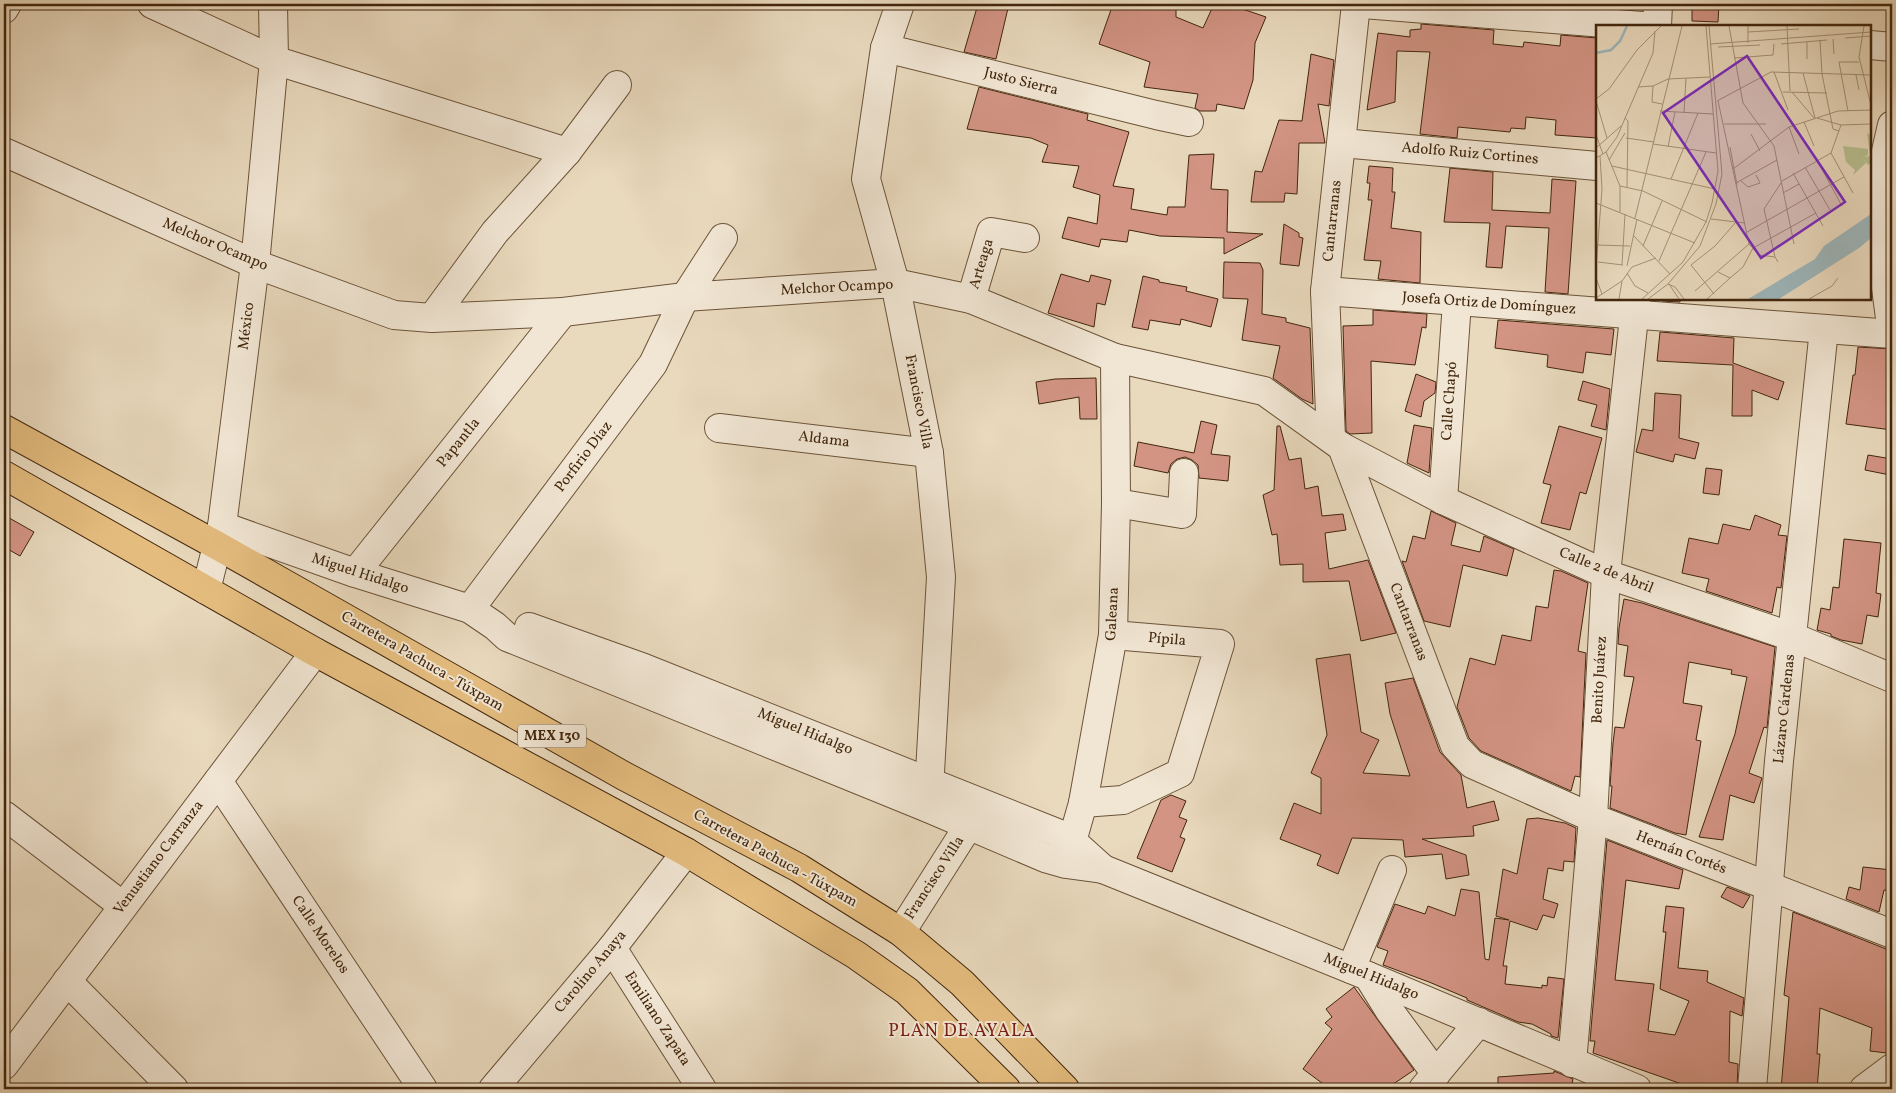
<svg xmlns="http://www.w3.org/2000/svg" width="1896" height="1093" font-family="Vollkorn,serif">
  <style>
    .building { fill: #d39484; stroke: #42260c }
    .lines { fill: none; stroke-linecap: round; stroke-linejoin: round }
    .minor-casing { stroke: #6c5338; stroke-width: 30 }
    .major-casing { stroke: #42260c; stroke-width: 30 }
    .minor { stroke: #f1e6d4; stroke-width: 28 }
    .major { stroke: #e4bc7e; stroke-width: 28 }
    .labels { text-anchor: middle; dominant-baseline: central; stroke-width: 4; stroke-linejoin: round; paint-order: stroke }
    .shield { fill: #f1e6d4; stroke: #766048; stroke-width: 1 }
    .shield-label { font-size: 14px; font-weight: bold; fill: #42260c }
    .street-label { font-size: 15px; fill: #42260c; stroke: #f1e6d4 }
    .quarter-label { font-size: 18px; letter-spacing: 1px; fill: #7a1f14; stroke: #f1e6d4 }
    .inset-river { fill: none; stroke: #9db7bc; stroke-width: 2.5 }
    .inset-road { fill: none; stroke: #a69176; stroke-width: 1 }
    .view { fill: #7b2cbf; fill-opacity: 0.15; stroke: #7b2cbf; stroke-width: 2.5 }
    .inset-edge { fill: none; stroke: #42260c; stroke-width: 2.5 }
  </style>
  <rect width="100%" height="100%" fill="#e9d9bd"/>
  <filter id="stains"><feTurbulence type="fractalNoise" baseFrequency=".004" numOctaves="4"/><feColorMatrix values="0 0 0 0 .2 0 0 0 0 .09 0 0 0 0 .02 0 0 0 .5 -.17"/></filter>
  <radialGradient id="worn" r=".72"><stop offset=".6" stop-color="#630" stop-opacity="0"/><stop offset="1" stop-color="#630" stop-opacity=".3"/></radialGradient>
  <g class="building">
    <path d="M978 4H1009L996 59 964 52Z"/>
    <path d="M1113 4H1176V17L1203 28 1214 4H1228L1266 17 1255 43 1253 80 1244 109 1217 104 1216 111H1200L1195 108 1198 94 1144 87 1150 62 1099 44Z"/>
    <path d="M1692 4H1719L1718 22 1692 21Z"/>
    <path d="M1421 24 1494 30 1493 44 1523 47 1524 42 1560 46 1561 35 1597 38V138L1555 135 1556 120 1526 117 1525 129 1511 128 1510 132 1458 127 1457 138 1420 134 1430 52 1397 51 1395 102 1367 110 1378 33 1410 37V30L1421 29Z"/>
    <path d="M1311 54 1334 60 1329 106 1318 104 1325 143H1299L1297 194 1285 193 1284 202H1251L1255 171 1262 172 1279 120 1302 121Z"/>
    <path d="M979 87 1088 114 1087 120 1129 132 1113 186 1134 189 1131 209 1167 215 1168 207H1185L1189 155 1214 154 1211 189 1228 190 1227 232 1263 234 1224 254V238L1160 236 1129 230 1127 242 1101 239 1099 247 1062 238 1068 217 1097 224 1100 195 1073 187 1079 166 1042 162 1048 145 1031 138 967 129Z"/>
    <path d="M1369 166 1393 168 1392 192H1395L1391 228 1421 232 1420 283 1378 279 1381 261 1364 260 1372 200H1368L1370 183H1367Z"/>
    <path d="M1450 168 1493 172 1492 210 1550 213 1552 179 1576 181 1568 294 1545 292 1549 228 1506 226 1502 268 1486 267 1490 223 1444 222Z"/>
    <path d="M1284 224 1299 233V237L1303 238 1299 266 1280 264Z"/>
    <path d="M1224 262 1260 263 1263 270 1262 314 1286 318V322L1310 328 1313 404 1302 399 1273 378 1280 346 1242 340 1248 299 1223 298Z"/>
    <path d="M1061 274 1089 282 1091 275 1111 280 1105 305 1097 303 1094 327 1048 313Z"/>
    <path d="M1143 276 1159 280V282L1187 287 1186 291 1218 299 1211 327 1181 319 1180 325 1150 320 1148 330 1132 327Z"/>
    <path d="M1662 299H1680V302L1662 301Z"/>
    <path d="M1373 310 1427 314 1426 328 1422 327 1415 365 1371 361 1372 433 1350 434 1346 431 1343 326 1373 325Z"/>
    <path d="M1498 320 1614 329 1611 355 1586 352 1583 373 1547 367 1548 355 1495 348Z"/>
    <path d="M1660 332 1734 338 1733 363 1784 382 1778 400 1752 390V416H1732L1733 365 1657 361Z"/>
    <path d="M1858 347 1892 349V430L1846 424 1853 375H1855Z"/>
    <path d="M1416 374 1436 382 1435 393 1424 401 1421 417 1405 411Z"/>
    <path d="M1096 378 1097 419H1080L1079 397 1039 404 1036 382 1055 379Z"/>
    <path d="M1583 381 1610 389 1606 430 1591 426 1597 405 1578 400Z"/>
    <path d="M1655 393 1681 395 1679 438 1699 443 1695 459 1675 454 1673 462 1636 452 1642 429 1653 431Z"/>
    <path d="M1201 421 1217 425 1211 454 1230 456 1228 481 1199 478 1198 465 1192 460 1185 457 1177 459 1171 464 1168 473 1134 466 1138 442 1194 453Z"/>
    <path d="M1414 425 1432 428 1429 473 1407 463Z"/>
    <path d="M1277 426H1280L1289 460 1301 458 1305 489 1318 486 1322 516 1343 514 1346 530 1325 533 1329 569 1368 560 1396 633 1361 641 1349 581 1303 582V564L1280 565 1277 534 1272 535 1263 495 1274 490Z"/>
    <path d="M1559 426 1602 438 1586 494 1580 492 1570 530 1541 523 1551 485 1543 483Z"/>
    <path d="M1868 455 1892 459 1890 475 1865 470Z"/>
    <path d="M1706 468 1722 470 1719 495 1703 493Z"/>
    <path d="M1431 511 1456 523 1451 545 1480 552 1484 536 1514 549 1507 576 1463 565 1450 627 1424 621 1402 561 1406 562 1413 536 1425 539Z"/>
    <path d="M4 515 34 532 20 556 4 547Z"/>
    <path d="M1755 515 1781 525 1778 535 1787 536 1781 588 1777 587 1772 613 1706 591 1709 579 1682 573 1689 538 1718 544 1723 524 1750 530Z"/>
    <path d="M1844 539 1881 543 1876 593 1881 594 1878 617 1867 615 1862 644 1841 640 1831 636V634L1817 630 1821 608 1830 610 1833 587 1839 588Z"/>
    <path d="M1554 570 1561 571 1588 583 1578 651 1586 653 1580 777 1575 776 1571 791 1481 751 1469 738 1457 707 1470 658 1495 665 1502 635 1531 641 1536 606 1548 608Z"/>
    <path d="M1624 599 1642 603 1775 647 1767 728 1764 727 1749 773 1762 778 1754 803 1730 795 1723 840 1699 837 1735 734 1747 677 1731 674 1732 670 1689 662 1683 703 1702 706 1696 740 1701 741 1686 835 1675 833 1610 808 1612 786H1610L1613 743 1615 727 1624 728 1634 677 1624 676 1628 646 1618 644 1619 628Z"/>
    <path d="M1350 654 1361 732 1379 740 1363 773 1410 776 1390 714 1385 683 1413 678 1440 752 1461 775 1467 808 1494 801 1499 820 1473 826 1474 836 1422 839 1466 855 1469 875 1446 879 1442 854 1405 857 1403 840 1352 838 1338 874 1317 865 1321 855 1280 839 1294 803 1321 814V778L1311 773 1327 735 1316 659Z"/>
    <path d="M1171 795 1186 801 1179 817 1187 820 1180 837 1185 839 1172 872 1137 858 1161 800Z"/>
    <path d="M1538 818 1565 823 1576 828 1574 862 1564 861 1563 871 1548 868 1543 899 1558 904 1554 918 1543 915 1537 930 1510 921 1503 966H1507L1505 984 1542 988V985L1547 986 1548 977 1564 979 1558 1038 1551 1036V1034L1532 1024 1518 1022 1467 1000V998L1429 982 1383 965 1388 951 1377 947 1395 904 1425 914 1428 906 1455 916 1461 889 1479 892 1485 959 1489 960 1495 918 1509 920 1496 916 1503 869 1517 874 1527 819Z"/>
    <path d="M1607 840 1683 870 1679 889 1626 880 1615 980 1654 984 1648 1031 1675 1035 1689 1001 1660 989 1666 932H1663L1666 906 1684 908 1678 968 1708 971 1707 982 1744 998 1742 1016 1730 1011 1729 1062 1738 1064 1737 1089H1696L1593 1053 1595 1041H1590Z"/>
    <path d="M1863 867 1892 870V891L1884 890 1879 912 1846 899 1849 887 1860 890Z"/>
    <path d="M1727 887 1750 896 1743 908 1721 897Z"/>
    <path d="M1793 912 1886 949H1892V1008L1887 1053 1870 1051 1872 1028 1820 1008 1817 1054H1820L1817 1089H1781L1789 997 1784 995Z"/>
    <path d="M1354 987 1414 1070 1386 1089H1330L1303 1069 1332 1029 1325 1023 1332 1017 1326 1009Z"/>
    <path d="M1554 1071 1573 1079 1571 1089H1498V1077L1554 1073Z"/>
  </g>
  <g class="lines">
    <g class="minor-casing">
      <g id="minor">
        <path d="M152 4 274 60 567 152"/>
        <path d="M900 4 885 48 866 179 895 283 929 453 941 577 928 808"/>
        <path d="M1363 4 1642 26"/>
        <path d="M4 9 7 4"/>
        <path d="M1657 26 1658 4"/>
        <path d="M1870 45 1892 47"/>
        <path d="M885 48 1156 115 1189 122"/>
        <path d="M1892 125 1878 186 1882 258 1892 333"/>
        <path d="M1342 143 1597 166"/>
        <path d="M4 152 255 264 394 315 432 318 563 312 685 297 895 283 971 299 1115 358 1264 391 1342 447 1443 500 1606 574 1793 637 1892 678"/>
        <path d="M1325 291 1892 334"/>
        <path d="M971 299 991 232 1025 238"/>
        <path d="M432 318 495 232 567 152 617 85"/>
        <path d="M719 428 929 453"/>
        <path d="M1331 438 1325 291 1356 4"/>
        <path d="M1342 447 1455 746 1472 764 1593 818 1892 934"/>
        <path d="M1443 500 1457 302"/>
        <path d="M1116 503 1182 514 1184 473"/>
        <path d="M222 526 355 573 470 609 495 626 507 637 928 808 1045 858 1066 864 1103 869 1368 976 1637 1089"/>
        <path d="M355 573 563 312"/>
        <path d="M206 590 222 526 255 264 274 60 273 4"/>
        <path d="M470 609 653 364 685 297 723 238"/>
        <path d="M529 627 644 668 1057 833 1073 842 1103 869"/>
        <path d="M218 781 423 1089"/>
        <path d="M1083 803 1123 800 1180 773 1220 644 1113 635"/>
        <path d="M4 815 123 906"/>
        <path d="M1067 859 1083 803 1113 635 1116 503 1115 358"/>
        <path d="M901 932 969 825 975 809"/>
        <path d="M612 948 702 1089"/>
        <path d="M1351 969 1392 870"/>
        <path d="M1368 976 1389 1010 1436 1074"/>
        <path d="M67 981 174 1089"/>
        <path d="M1572 1063 1593 818 1606 574 1636 299"/>
        <path d="M4 1065 315 652"/>
        <path d="M493 1089 612 948 686 852"/>
        <path d="M1423 1089 1479 1022"/>
        <path d="M1752 1089 1779 761 1824 329"/>
        <path d="M1864 1089 1892 1068"/>
      </g>
    </g>
    <g class="major-casing">
      <g id="major">
        <path d="M4 429 218 546 624 776 799 868 901 932 962 983 1065 1089"/>
        <path d="M4 475 315 652 686 852 856 955 907 991 1006 1089"/>
      </g>
    </g>
    <use href="#minor" class="minor"/>
    <use href="#major" class="major"/>
  </g>
  <g class="labels">
    <rect class="shield" x="518" y="724.5" width="68" height="23" rx="4"/>
    <g class="shield-label">
      <text x="552" y="736">MEX 130</text>
    </g>
    <g class="street-label">
      <text transform="translate(1021 82) rotate(14)">Justo Sierra</text>
      <text transform="translate(1470 154) rotate(5)">Adolfo Ruiz Cortines</text>
      <text transform="translate(1333 221) rotate(-84)">Cantarranas</text>
      <text transform="translate(215 245) rotate(23)">Melchor Ocampo</text>
      <text transform="translate(982 264) rotate(-73)">Arteaga</text>
      <text transform="translate(837 288) rotate(-3)">Melchor Ocampo</text>
      <text transform="translate(1489 304) rotate(4)">Josefa Ortiz de Domínguez</text>
      <text transform="translate(247 326) rotate(-83)">México</text>
      <text transform="translate(1450 401) rotate(-86)">Calle Chapó</text>
      <text transform="translate(918 402) rotate(79)">Francisco Villa</text>
      <text transform="translate(824 440) rotate(7)">Aldama</text>
      <text transform="translate(459 443) rotate(-51)">Papantla</text>
      <text transform="translate(584 457) rotate(-53)">Porfirio Díaz</text>
      <text transform="translate(1606 571) rotate(22)">Calle 2 de Abril</text>
      <text transform="translate(360 574) rotate(18)">Miguel Hidalgo</text>
      <text transform="translate(1113 614) rotate(-87)">Galeana</text>
      <text transform="translate(1408 622) rotate(69)">Cantarranas</text>
      <text transform="translate(1167 640) rotate(5)">Pípila</text>
      <text transform="translate(422 662) rotate(30)">Carretera Pachuca - Túxpam</text>
      <text transform="translate(1600 680) rotate(-87)">Benito Juárez</text>
      <text transform="translate(1785 709) rotate(-84)">Lázaro Cárdenas</text>
      <text transform="translate(805 732) rotate(22)">Miguel Hidalgo</text>
      <text transform="translate(1681 853) rotate(21)">Hernán Cortés</text>
      <text transform="translate(159 858) rotate(-53)">Venustiano Carranza</text>
      <text transform="translate(775 859) rotate(29)">Carretera Pachuca - Túxpam</text>
      <text transform="translate(935 878) rotate(-57)">Francisco Villa</text>
      <text transform="translate(320 935) rotate(56)">Calle Morelos</text>
      <text transform="translate(591 972) rotate(-50)">Carolino Anaya</text>
      <text transform="translate(1371 977) rotate(22)">Miguel Hidalgo</text>
      <text transform="translate(657 1019) rotate(57)">Emiliano Zapata</text>
    </g>
    <g class="quarter-label">
      <text x="962" y="1031">PLAN DE AYALA</text>
    </g>
  </g>
  <g transform="translate(1596 25)">
    <rect width="275" height="275" fill="#e9d9bd"/>
    <path d="M271 108 275 110V138L272 140 266 132 270 138 257 150 259 145 250 137 247 121 272 124V130L268 132 274 131Z" fill="#b7bf90"/>
    <path d="M275 189V213L263 223 183 274H152L219 234 228 221Z" fill="#9db7bc"/>
    <path class="inset-river" d="M0 28 15 25 24 16 31 1"/>
    <path class="inset-road" d="M133 1 147 78 178 121 198 219M191 1 194 66M268 1 263 32 275 80M152 7 203 4M249 13 275 11M237 14 238 29M224 15 226 49 237 104 243 106M152 18V1M114 19 275 7M185 19 231 15M122 22 164 20M138 33 177 30 178 19M211 34V17M178 47 192 85M207 48 219 93M260 50 263 65M57 61 56 77 66 79M42 62 57 61 72 54 114 52M187 67 231 68M196 67 218 93M0 74 13 64 41 25 65 1M0 76 11 113M121 76 175 47 275 50M122 76 153 219 163 230 179 232 182 237M64 86 117 89M252 86 243 37H263M88 88 90 53M29 93 32 96 31 162M221 93 245 100 275 99M208 97 218 121M128 99H170M193 102 203 129M155 109 164 126M0 110 7 129M30 113 58 117M57 119 120 128M72 122 79 87M134 122 141 160M0 123 25 101M10 127 24 161V187M235 128 257 168M235 128 245 100M0 133 10 127 21 112 57 28 59 6M13 135 29 108M221 135 246 181M16 141 119 164M209 142 234 185M137 144 193 102 242 86 275 85M197 148 227 201M75 154 102 88M145 156 152 162 164 158 160 150M186 156 235 128M140 158 181 135M24 161 47 166 111 197M187 168 203 159M0 178 99 218M39 193 86 1M115 194 149 198M151 207 248 152M37 210 74 249M0 220 34 221M47 221 66 176M179 232 168 184 185 158M63 236 110 127M2 237 27 240M26 240 29 189M95 240 119 221 140 197M95 240 118 269M31 241 41 194M0 243 6 164 4 131M31 248 39 261 52 268M0 253 6 269M134 253 147 242 157 223 220 188M72 259 79 262 88 274M73 259 83 274M99 266 153 219M0 273 26 256 36 242 60 233M23 274 26 256M46 274 87 237 110 197 116 178 122 146 110 1M52 274 72 259 104 221 120 179 126 149 113 1M111 274 134 253 122 247M213 274 236 261 242 253"/>
    <path class="view" d="M151 31 249 177 165 233 67 88Z"/>
    <rect width="275" height="275" class="inset-edge"/>
  </g>
  <rect width="1896" height="1093" fill="none" stroke="#e9d9bd" stroke-width="20"/>
  <rect x="5" y="5" width="1886" height="1083" fill="none" stroke="#42260c" stroke-width="2.5"/>
  <rect x="10" y="10" width="1876" height="1073" fill="none" stroke="#42260c"/>
  <rect width="100%" height="100%" filter="url(#stains)"/>
  <rect width="100%" height="100%" fill="url(#worn)"/>
</svg>
